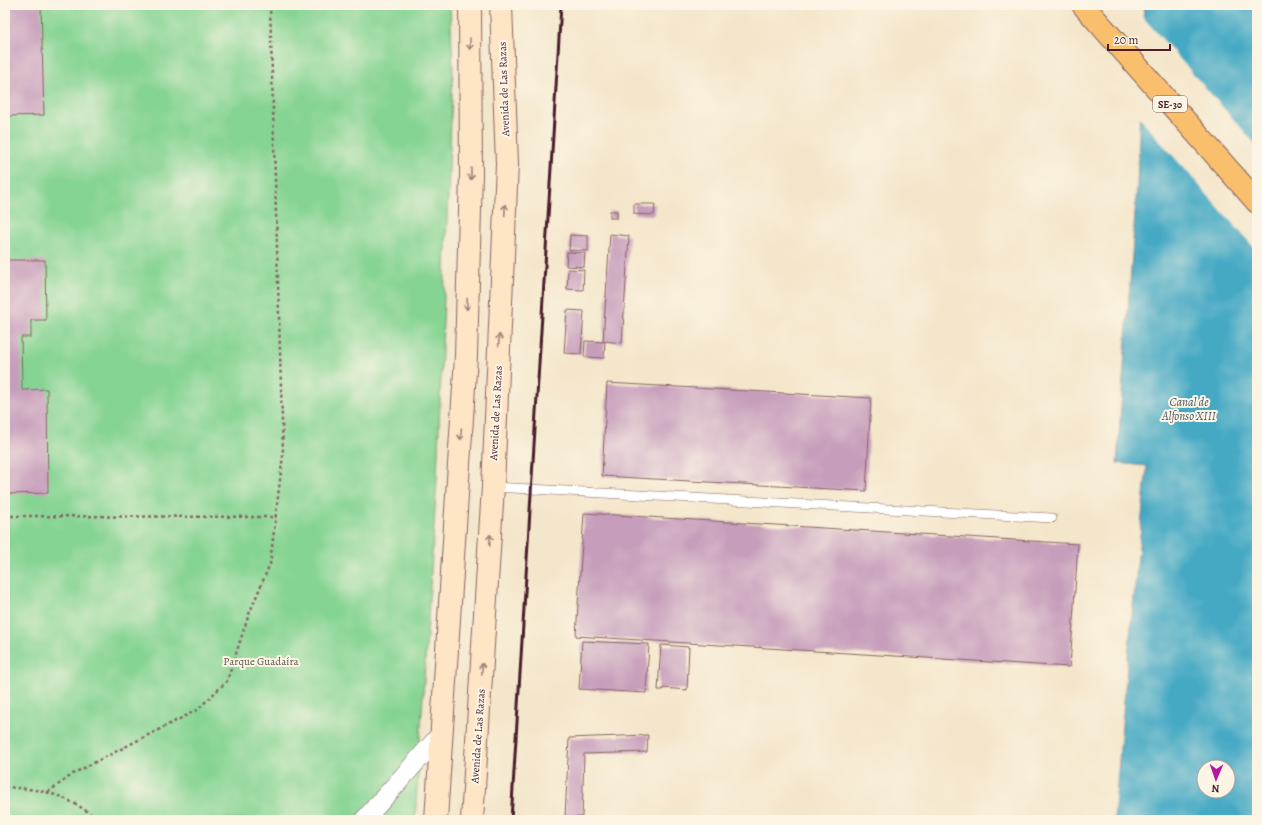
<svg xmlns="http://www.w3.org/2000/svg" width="1262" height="825" font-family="Alegreya,serif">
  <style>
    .green { fill: #86d493; stroke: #687a5f }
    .water { fill: #44a9c4; stroke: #476478; fill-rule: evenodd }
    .pier { fill: #f4e6cb }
    .building { fill: #c69dbb }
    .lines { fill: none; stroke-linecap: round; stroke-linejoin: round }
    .service-casing { stroke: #866563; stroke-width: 10 }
    .minor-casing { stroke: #866563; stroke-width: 20 }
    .secondary-casing { stroke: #866563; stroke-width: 24 }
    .motorway-casing { stroke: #866563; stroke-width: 24 }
    .path { stroke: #866563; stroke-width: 2.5; stroke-dasharray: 3 3; stroke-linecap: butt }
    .service { stroke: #fff; stroke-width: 9 }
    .minor { stroke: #fff; stroke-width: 19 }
    .secondary { stroke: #fde5c5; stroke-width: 22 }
    .motorway { stroke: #f9bf6d; stroke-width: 22 }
    .rail { stroke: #4a1f2b; stroke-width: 3 }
    .oneway { stroke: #a48278 }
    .labels { text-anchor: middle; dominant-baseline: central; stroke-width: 4; stroke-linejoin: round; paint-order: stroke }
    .shield { fill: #fcf5e5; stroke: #7f5f63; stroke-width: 1 }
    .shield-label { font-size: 10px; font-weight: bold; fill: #4a1f2b }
    .street-label { font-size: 11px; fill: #4a1f2b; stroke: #fcf5e5 }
    .park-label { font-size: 11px; fill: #5c554a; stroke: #fcf5e5 }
    .water-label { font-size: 12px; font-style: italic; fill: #485668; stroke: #fcf5e5 }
  </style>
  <rect width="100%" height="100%" fill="#fcf5e5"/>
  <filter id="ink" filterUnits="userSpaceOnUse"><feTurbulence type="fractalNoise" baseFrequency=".025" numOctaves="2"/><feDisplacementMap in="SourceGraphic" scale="8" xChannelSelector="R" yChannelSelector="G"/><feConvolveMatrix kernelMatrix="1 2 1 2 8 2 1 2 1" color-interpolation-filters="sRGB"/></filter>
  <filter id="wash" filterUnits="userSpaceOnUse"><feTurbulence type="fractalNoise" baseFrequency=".012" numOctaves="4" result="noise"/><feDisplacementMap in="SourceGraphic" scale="16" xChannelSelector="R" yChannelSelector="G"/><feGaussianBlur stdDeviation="0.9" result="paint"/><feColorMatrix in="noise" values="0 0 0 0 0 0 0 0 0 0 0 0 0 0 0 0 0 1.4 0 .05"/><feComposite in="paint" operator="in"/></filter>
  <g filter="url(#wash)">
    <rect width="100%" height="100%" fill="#f4e6cb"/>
    <path class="green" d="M5 5H450L453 68 437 478 415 820H5Z"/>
    <path class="water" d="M1144 5H1257V820H1114L1126 677 1147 466 1117 463 1137 186ZM1204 767H1228V791H1204Z"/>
    <path class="pier" d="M1141 15 1257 146V251L1138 116Z"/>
    <g id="blocks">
      <g class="building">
        <path d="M5 5H41L44 115 8 116 7 79H5V63H6Z"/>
        <path d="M634 204H655L654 215 634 214Z"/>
        <rect x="610" y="211" width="7" height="7"/>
        <path d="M610 234 629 236 622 343 603 341Z"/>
        <path d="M570 235 588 236V251L569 250Z"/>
        <path d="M567 252 585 253 584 267 566 266Z"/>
        <path d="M5 260H45L46 320H31V337H21L22 390 47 389 48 493 5 494Z"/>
        <path d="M568 269 584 270 583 290 567 289Z"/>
        <path d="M567 310 584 311 581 354 564 353Z"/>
        <path d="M585 341 605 342 604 358 584 357Z"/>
        <path d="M607 383 871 398 866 491 602 476Z"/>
        <path d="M584 513 1078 544 1070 667 576 636Z"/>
        <path d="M582 641 649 644 646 693 579 689Z"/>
        <path d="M661 645 689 647 687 690 663 688V690H658Z"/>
        <path d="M648 735 647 752 584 754 582 817H565L569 738Z"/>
      </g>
    </g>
  </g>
  <g filter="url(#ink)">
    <use href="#blocks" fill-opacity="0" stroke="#866563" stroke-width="1"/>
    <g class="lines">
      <g class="service-casing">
        <path id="service" d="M493 487 1052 518"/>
      </g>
      <g class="minor-casing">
        <path id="minor" d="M364 820 442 733"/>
      </g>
      <g class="secondary-casing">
        <g id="secondary">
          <path d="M436 820 466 356 471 174 470 5"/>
          <path d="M472 820 493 487 507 164 501 5"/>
        </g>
      </g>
      <g class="motorway-casing">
        <path id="motorway" d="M1083 5 1257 202"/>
      </g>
      <g class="path">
        <path d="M5 516 276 517"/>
        <path d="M5 788 9 787C22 789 37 789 49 793 67 798 84 808 98 820"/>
        <path d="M48 792 76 772 197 710 227 681 249 614 270 564 283 455 270 5"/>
      </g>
      <use href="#service" class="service"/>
      <use href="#minor" class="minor"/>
      <use href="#secondary" class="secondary"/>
      <use href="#motorway" class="motorway"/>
      <path class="rail" d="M511 820 561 5"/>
    </g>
    <defs><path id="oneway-shaft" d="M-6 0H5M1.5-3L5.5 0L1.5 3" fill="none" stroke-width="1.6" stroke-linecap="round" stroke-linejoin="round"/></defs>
    <g class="oneway">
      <use href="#oneway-shaft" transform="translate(470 44) rotate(90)"/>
      <use href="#oneway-shaft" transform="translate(471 174) rotate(91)"/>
      <use href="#oneway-shaft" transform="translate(505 210) rotate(-87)"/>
      <use href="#oneway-shaft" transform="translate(467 304) rotate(92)"/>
      <use href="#oneway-shaft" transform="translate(499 340) rotate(-87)"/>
      <use href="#oneway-shaft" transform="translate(461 434) rotate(94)"/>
      <use href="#oneway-shaft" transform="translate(490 540) rotate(-87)"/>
      <use href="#oneway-shaft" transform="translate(482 669) rotate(-87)"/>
    </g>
  </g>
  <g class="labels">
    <rect class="shield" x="1153" y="96" width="34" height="16" rx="3"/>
    <g class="shield-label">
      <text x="1170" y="104">SE-30</text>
    </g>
    <g class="street-label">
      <text transform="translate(504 89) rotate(-92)">Avenida de Las Razas</text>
      <text transform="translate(496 413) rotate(-87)">Avenida de Las Razas</text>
      <text transform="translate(478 736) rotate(-86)">Avenida de Las Razas</text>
    </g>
    <g class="park-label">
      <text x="261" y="661">Parque Guadaíra</text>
    </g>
    <g class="water-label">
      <text x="1189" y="402">Canal de<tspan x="1189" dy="14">Alfonso XIII</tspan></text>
    </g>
  </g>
  <rect width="1262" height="825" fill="none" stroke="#fcf5e5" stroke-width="20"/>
  <g transform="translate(1216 779) rotate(182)"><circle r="19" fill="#fcf5e5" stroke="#b59f9b"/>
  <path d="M0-3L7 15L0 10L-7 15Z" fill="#b5179e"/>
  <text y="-6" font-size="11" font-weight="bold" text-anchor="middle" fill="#4a1f2b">N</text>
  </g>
  <path d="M1108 44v6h62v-6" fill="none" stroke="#4a1f2b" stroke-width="2"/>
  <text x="1114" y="44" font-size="12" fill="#4a1f2b" stroke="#fcf5e5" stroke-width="3" paint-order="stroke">20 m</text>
</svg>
